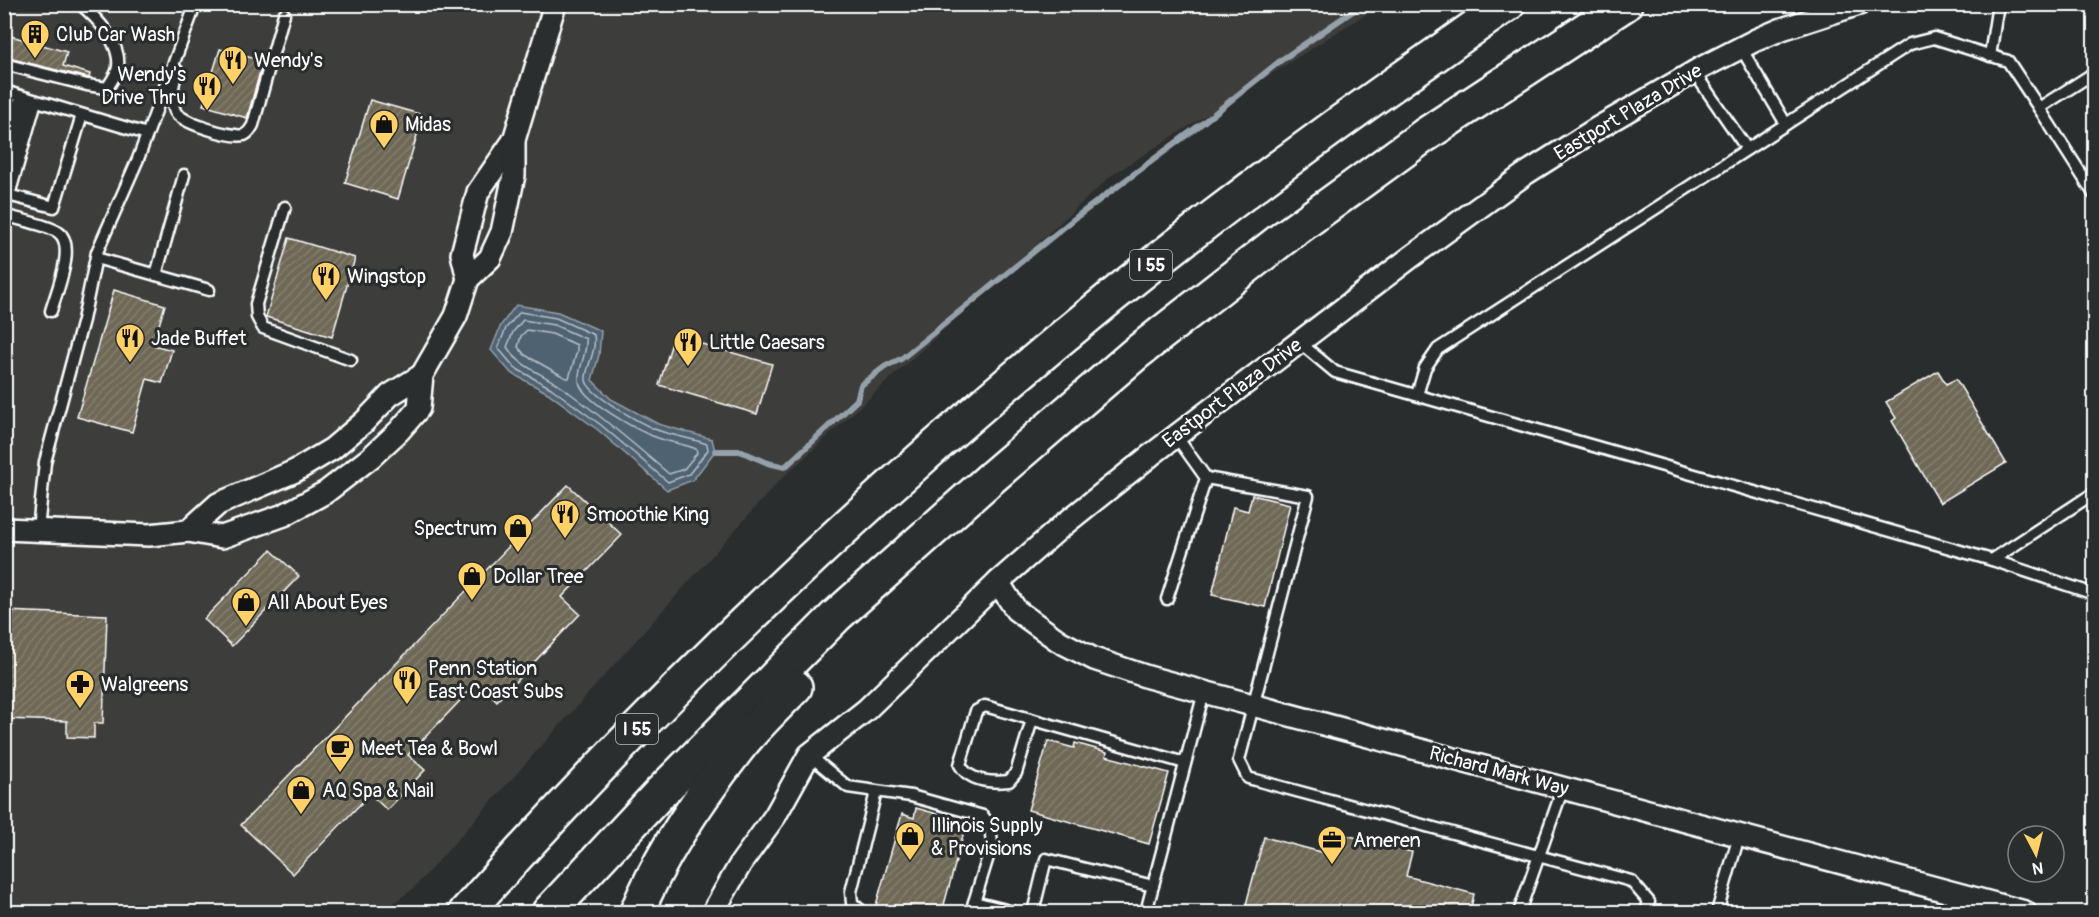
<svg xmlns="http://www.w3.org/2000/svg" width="2099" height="917" font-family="Pangolin,sans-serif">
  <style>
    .built { fill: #3e3e3a }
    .water { fill: #4f6272; stroke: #95a1aa; stroke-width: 1.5 }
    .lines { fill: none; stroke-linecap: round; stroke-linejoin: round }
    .shore { stroke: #b9c0c7; stroke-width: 1.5 }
    .stream { stroke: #95a1aa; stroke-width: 6 }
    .building { fill: url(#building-hatch); stroke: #fff; stroke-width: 1.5 }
    .service-casing { stroke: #fff; stroke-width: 15 }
    .minor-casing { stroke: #fff; stroke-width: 26 }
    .motorway-casing { stroke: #fff; stroke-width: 38 }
    .service { stroke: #2a2d2e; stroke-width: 10 }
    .minor { stroke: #2a2d2e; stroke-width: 21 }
    .motorway { stroke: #2a2d2e; stroke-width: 33 }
    .labels { text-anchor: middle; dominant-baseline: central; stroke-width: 6; stroke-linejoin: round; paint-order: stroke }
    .shield { fill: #2a2d2e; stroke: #bfc0c0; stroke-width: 1.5 }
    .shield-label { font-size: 18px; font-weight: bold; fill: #fff }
    .poi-label { font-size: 20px; fill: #fff; stroke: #2a2d2e; text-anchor: start }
    .street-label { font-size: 20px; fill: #fff; stroke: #2a2d2e }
  </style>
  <defs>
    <pattern id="building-hatch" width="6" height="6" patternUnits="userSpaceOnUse" patternTransform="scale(1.5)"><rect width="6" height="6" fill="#6e6757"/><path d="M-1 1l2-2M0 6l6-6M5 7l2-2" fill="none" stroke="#847e70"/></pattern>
  </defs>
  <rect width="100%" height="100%" fill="#2a2d2e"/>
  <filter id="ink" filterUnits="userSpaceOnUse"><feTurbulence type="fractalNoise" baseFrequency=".0167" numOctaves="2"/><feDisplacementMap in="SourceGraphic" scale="12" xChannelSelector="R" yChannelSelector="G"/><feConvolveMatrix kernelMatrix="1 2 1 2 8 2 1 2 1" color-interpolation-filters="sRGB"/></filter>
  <g filter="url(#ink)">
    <path class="built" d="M5 5H1380L1112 175 779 481 413 889 381 912H5Z"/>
    <path class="water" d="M516 305 558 312 601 331 599 355 592 380 611 399 658 424 712 439 715 451 693 480 667 490 598 430 548 393 511 373 491 350 501 325Z"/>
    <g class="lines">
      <g class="shore">
        <path d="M520 312 556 318 594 335C597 353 585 367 586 380 587 394 644 425 657 430 673 436 691 438 707 444L708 450 689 474 668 482 601 425 551 388 515 368 498 348 506 328Z"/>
        <path d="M523 320 554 325 586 339C588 354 575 373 580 385 586 402 638 431 655 437 669 442 683 444 696 449L697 453 684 469 669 474C634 444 600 415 563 388 544 374 519 367 507 347L513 332Z"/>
        <path d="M527 330 552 334 577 345V351L569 378H566L525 355 518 347 521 336Z"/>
      </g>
      <path class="stream" d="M715 451H740L768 463 785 467 857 400 861 385 886 366 901 359 1079 215 1200 125 1280 61 1363 4"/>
    </g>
    <g class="building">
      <path d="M4 34 67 52 63 66 90 74 89 78 4 57Z"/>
      <path d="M220 49 263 61 247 118 203 105Z"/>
      <path d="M370 100 423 115 398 199 345 183Z"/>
      <path d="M289 238 355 258 332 337 266 317Z"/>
      <path d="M114 290 165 305 153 345 172 350 162 383 147 379 132 432 77 417Z"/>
      <path d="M674 336 772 364 757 414 659 385Z"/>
      <path d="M1938 371 1946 384 1956 379 2006 463 1940 503 1892 421 1896 418 1886 402Z"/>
      <path d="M568 485 622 535 562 597 580 614 497 701 478 682 408 755 425 770 387 810 370 794 293 874 241 825Z"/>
      <path d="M1252 495 1290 504 1265 607 1212 595 1233 507 1248 511Z"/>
      <path d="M271 550 299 576 232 646 204 619Z"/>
      <path d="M4 611 107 615 103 723H94V738L67 737V721L4 719Z"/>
      <path d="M1048 741 1074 748 1075 743 1107 752 1106 756 1169 773 1149 844 1028 810Z"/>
      <path d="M916 808 941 815 938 825 964 832 942 912H874L902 814 914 818Z"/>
      <path d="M1338 833 1412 852 1406 876 1474 894 1470 912H1244L1264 837 1332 855Z"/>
    </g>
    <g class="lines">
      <g class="service-casing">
        <g id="service">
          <path d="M1741 48 1786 124"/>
          <path d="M1990 56 1998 4"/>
          <path d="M4 64 87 85 107 88C111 82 117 74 118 67 121 43 97 18 80 4"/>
          <path d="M177 70C174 82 169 98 175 111 180 123 232 138 244 135 249 133 250 130 253 125L284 14"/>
          <path d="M1694 72 1747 149"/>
          <path d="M4 91 147 134"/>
          <path d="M2039 108 2094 194"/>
          <path d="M4 117 11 93"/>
          <path d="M4 150 18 104"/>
          <path d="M4 180 27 98"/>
          <path d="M4 194 54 207 82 115"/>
          <path d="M9 195 36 101"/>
          <path d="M285 207 256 304 257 317 263 328 351 360"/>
          <path d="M4 215C19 220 45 224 58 232 77 245 56 293 51 311"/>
          <path d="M96 258 209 290"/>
          <path d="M156 275 184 175"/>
          <path d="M1299 342 1335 372 1992 560 2094 493"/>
          <path d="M1417 395 1425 368 1438 349 1910 44 1934 38 2008 61 2039 108 2094 73"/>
          <path d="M1206 478 1308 496 1239 760 1248 778 1631 881 1649 902 1646 912"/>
          <path d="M38 530 45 462 83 320 97 252 138 159 192 14"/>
          <path d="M1992 560 2094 594"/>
          <path d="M1167 599 1206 478 1176 436"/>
          <path d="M1032 720 1016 773 1009 781C991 783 970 782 960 765L976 711 985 706 1185 763"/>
          <path d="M809 755 848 787 911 796 983 816 990 825 992 844 971 912"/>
          <path d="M974 902 1014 912"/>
          <path d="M863 912 852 903 851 892 876 792"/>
          <path d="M1033 912 1046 859 1153 886"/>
          <path d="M1146 912 1204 692"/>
          <path d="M1519 912 1563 788"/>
          <path d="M1717 912 1739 836"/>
        </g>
      </g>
      <g class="minor-casing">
        <g id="minor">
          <path d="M468 279 462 254 478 192 514 140"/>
          <path d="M4 529 149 535 188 531 222 537 284 515 326 492 370 458 399 431 419 408 422 375 456 316 468 279 490 258 502 232 514 175V140L555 4"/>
          <path d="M188 531 218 504 295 471 332 449 364 422 390 395 422 375"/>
          <path d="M998 582 1016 610 1059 641 1094 659 1148 677 2025 912"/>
          <path d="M713 912 741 863 775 816 809 755 866 710 998 582 1062 526 1151 455 1411 257 1525 174 1596 129 1701 68 1756 40 1782 29 1859 4"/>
        </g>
      </g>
      <g class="motorway-casing">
        <g id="motorway">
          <path d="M466 912C665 689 878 487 1110 298 1208 219 1308 144 1411 72 1443 50 1475 26 1508 4"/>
          <path d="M549 912 659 794 836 616 991 478 1135 354 1286 236 1425 135 1625 4"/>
          <path d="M637 912C661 853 699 798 738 748 755 726 776 707 795 687"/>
        </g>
      </g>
      <use href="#service" class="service"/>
      <use href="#minor" class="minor"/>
      <use href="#motorway" class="motorway"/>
    </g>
  </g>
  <defs>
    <g id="building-pin" transform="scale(1.5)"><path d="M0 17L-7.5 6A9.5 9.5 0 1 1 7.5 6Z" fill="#ffd166" stroke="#2a2d2e"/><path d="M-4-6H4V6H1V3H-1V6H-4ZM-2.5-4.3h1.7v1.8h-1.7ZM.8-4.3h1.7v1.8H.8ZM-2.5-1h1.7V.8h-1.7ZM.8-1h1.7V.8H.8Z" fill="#111"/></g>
    <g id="restaurant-pin" transform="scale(1.5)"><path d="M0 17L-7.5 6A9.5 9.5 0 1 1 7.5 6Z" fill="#ffd166" stroke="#2a2d2e"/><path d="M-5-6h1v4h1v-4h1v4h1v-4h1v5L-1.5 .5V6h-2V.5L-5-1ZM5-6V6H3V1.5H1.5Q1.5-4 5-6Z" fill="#111"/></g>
    <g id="shop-pin" transform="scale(1.5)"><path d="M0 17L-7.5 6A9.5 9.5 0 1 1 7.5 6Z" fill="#ffd166" stroke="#2a2d2e"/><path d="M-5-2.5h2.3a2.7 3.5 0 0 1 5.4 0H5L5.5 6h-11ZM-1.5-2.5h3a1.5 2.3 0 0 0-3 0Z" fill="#111"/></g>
    <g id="pharmacy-pin" transform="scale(1.5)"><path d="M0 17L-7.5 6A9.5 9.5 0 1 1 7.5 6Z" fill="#ffd166" stroke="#2a2d2e"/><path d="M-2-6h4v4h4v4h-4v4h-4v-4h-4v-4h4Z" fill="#111"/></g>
    <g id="cafe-pin" transform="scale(1.5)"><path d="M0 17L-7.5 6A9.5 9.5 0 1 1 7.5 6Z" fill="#ffd166" stroke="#2a2d2e"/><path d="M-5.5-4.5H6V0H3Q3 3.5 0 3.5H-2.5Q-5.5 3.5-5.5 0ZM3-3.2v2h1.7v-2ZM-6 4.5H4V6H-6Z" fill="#111"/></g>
    <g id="office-pin" transform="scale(1.5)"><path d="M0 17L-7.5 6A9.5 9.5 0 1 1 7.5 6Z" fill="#ffd166" stroke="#2a2d2e"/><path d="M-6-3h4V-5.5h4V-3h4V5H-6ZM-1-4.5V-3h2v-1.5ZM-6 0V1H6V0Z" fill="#111"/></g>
  </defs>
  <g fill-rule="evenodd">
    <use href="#building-pin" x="35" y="34"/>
    <use href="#restaurant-pin" x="233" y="60"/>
    <use href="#restaurant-pin" x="207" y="86"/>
    <use href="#shop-pin" x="384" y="124"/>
    <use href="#restaurant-pin" x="326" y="276"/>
    <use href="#restaurant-pin" x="130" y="338"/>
    <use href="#restaurant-pin" x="688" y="342"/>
    <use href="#restaurant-pin" x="565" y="514"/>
    <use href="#shop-pin" x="518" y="528"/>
    <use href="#shop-pin" x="472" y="576"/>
    <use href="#shop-pin" x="246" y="602"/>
    <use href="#restaurant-pin" x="407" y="680"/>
    <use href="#pharmacy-pin" x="80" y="684"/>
    <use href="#cafe-pin" x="340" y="748"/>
    <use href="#shop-pin" x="301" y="790"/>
    <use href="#shop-pin" x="910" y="836"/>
    <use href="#office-pin" x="1332" y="840"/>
  </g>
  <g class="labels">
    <g class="shield">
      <rect x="1130" y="250" width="42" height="30" rx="4.5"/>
      <rect x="616" y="714" width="42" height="30" rx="4.5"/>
    </g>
    <g class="shield-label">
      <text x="1151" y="265">I 55</text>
      <text x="637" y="729">I 55</text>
    </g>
    <g class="poi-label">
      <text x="56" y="34">Club Car Wash</text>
      <text x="254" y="60">Wendy's</text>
      <text x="186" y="74" text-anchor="end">Wendy's<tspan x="186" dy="23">Drive Thru</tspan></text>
      <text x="405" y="124">Midas</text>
      <text x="347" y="276">Wingstop</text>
      <text x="151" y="338">Jade Buffet</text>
      <text x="709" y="342">Little Caesars</text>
      <text x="586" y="514">Smoothie King</text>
      <text x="497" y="528" text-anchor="end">Spectrum</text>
      <text x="493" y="576">Dollar Tree</text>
      <text x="267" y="602">All About Eyes</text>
      <text x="428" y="668">Penn Station<tspan x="428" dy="23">East Coast Subs</tspan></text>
      <text x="101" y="684">Walgreens</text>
      <text x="361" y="748">Meet Tea &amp; Bowl</text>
      <text x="322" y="790">AQ Spa &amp; Nail</text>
      <text x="931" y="825">Illinois Supply<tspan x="931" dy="23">&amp; Provisions</tspan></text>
      <text x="1353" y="840">Ameren</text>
    </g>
    <g class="street-label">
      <text transform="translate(1628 112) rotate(-31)">Eastport Plaza Drive</text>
      <text transform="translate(1232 393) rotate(-37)">Eastport Plaza Drive</text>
      <text transform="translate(1499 771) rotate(15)">Richard Mark Way</text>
    </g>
  </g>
  <rect width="2099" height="917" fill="none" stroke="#2a2d2e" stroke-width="24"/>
  <rect x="12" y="12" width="2075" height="893" fill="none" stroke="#fff" stroke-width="2" filter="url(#ink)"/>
  <g transform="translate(2036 854) rotate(173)"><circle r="28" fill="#2a2d2e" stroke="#7f8182" stroke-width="1.5"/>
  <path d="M0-4.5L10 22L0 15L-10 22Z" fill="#ffd166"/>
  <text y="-9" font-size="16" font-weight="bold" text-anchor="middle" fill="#ffffff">N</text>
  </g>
</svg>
